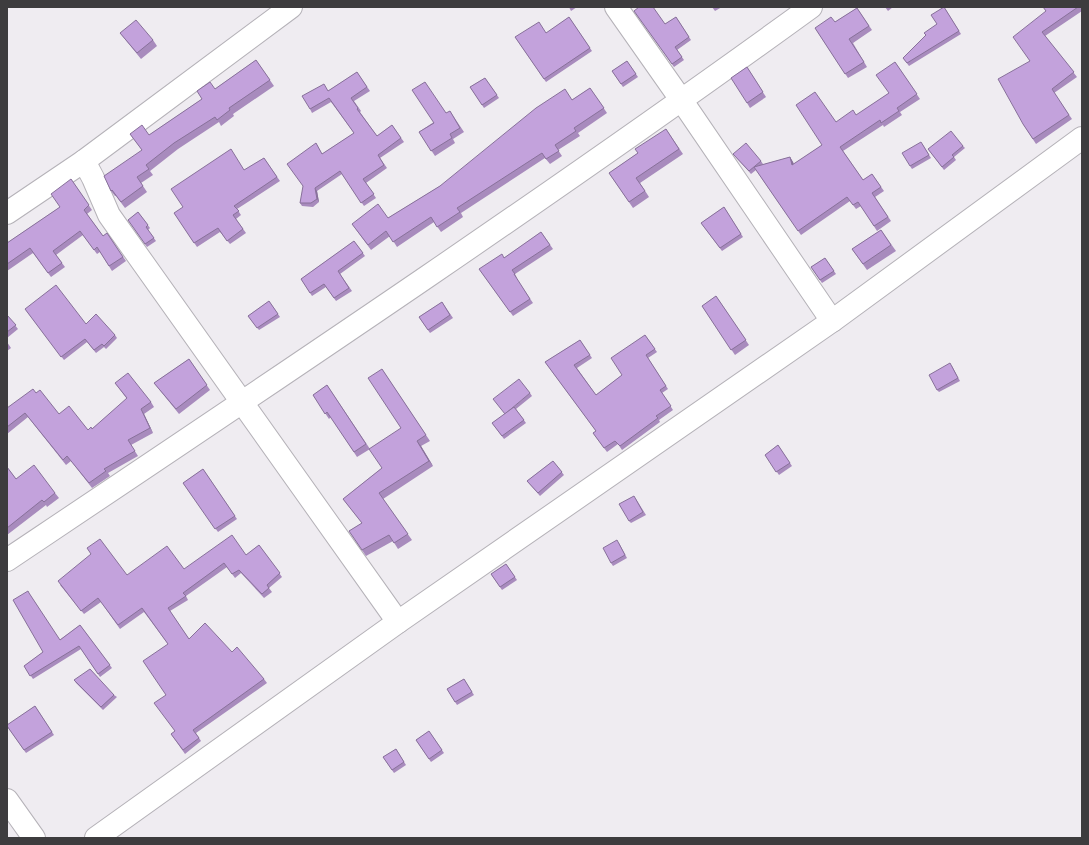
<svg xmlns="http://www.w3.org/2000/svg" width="1089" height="845" font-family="'Noto Sans',sans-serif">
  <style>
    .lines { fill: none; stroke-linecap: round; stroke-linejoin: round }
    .minor-casing { stroke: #b5b2b8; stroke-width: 24 }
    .minor { stroke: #fff; stroke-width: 22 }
    .wall { fill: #a88bbd }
    .shaded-wall { fill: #88719a }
    .building { fill: #c3a2dc; stroke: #88719a }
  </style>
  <rect width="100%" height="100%" fill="#efecf1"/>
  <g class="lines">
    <g class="minor-casing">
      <g id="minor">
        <path d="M616 7 682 101 832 321"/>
        <path d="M84 161 93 178 109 215 398 622"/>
        <path d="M7 213 84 161 291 7"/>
        <path d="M7 560C277 379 548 198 811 7"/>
        <path d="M7 800 34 838"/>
        <path d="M96 838 398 622 832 321 1082 138"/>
      </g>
    </g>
    <use href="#minor" class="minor"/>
  </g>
  <g class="wall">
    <path d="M569 7H577L571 11Z"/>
    <path d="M712 7H722L715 11Z"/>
    <path d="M885 7H893L888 11Z"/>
    <path d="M1043 7H1082V11L1045 36 1077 77 1054 93 1072 119 1036 144 1023 124 1030 61 1046 11Z"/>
    <path d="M857 8 872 30 853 43 867 67 848 78 815 28 835 22Z"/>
    <path d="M946 10 961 34 909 66 903 58 937 24Z"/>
    <path d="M634 11 665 24 676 17 691 40 677 50 684 60 674 67Z"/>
    <path d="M569 17 592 51 546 82 515 37 547 33Z"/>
    <path d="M120 33 153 40 157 46 141 59Z"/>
    <path d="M256 60 274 86 233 114 234 116 221 126 219 122 178 149 150 171 153 175 141 183 147 192 125 208 116 196H115L111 191 142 150 130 134 149 135 202 99 215 89Z"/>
    <path d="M627 61 638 77 623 87 612 71Z"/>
    <path d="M895 62 920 99 900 112 902 115 884 127 883 125 843 151 863 180 872 174 884 191 875 197 891 221 877 231 861 206 856 209 850 201 801 235 756 170 751 174 733 154 761 161 763 164 761 165 790 157 793 162 794 164 822 145 836 122 857 115 889 93Z"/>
    <path d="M747 67 766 97 750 108 747 103Z"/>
    <path d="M357 72 370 91 354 101 361 111 360 112 377 136 392 125 404 142 380 158 387 168 366 183 376 198 364 206 342 174 317 191 319 202 313 207 302 206 300 203 316 143 322 154 354 133 331 102 312 113 310 109 328 91Z"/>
    <path d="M485 78 499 98 484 108 470 87Z"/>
    <path d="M590 88 607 113 578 133 580 136 558 150 562 156 550 164 545 158 461 213 463 217 441 232 434 222 397 247 390 236 371 250 352 224 388 218 440 186Z"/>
    <path d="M450 111 464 132 453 139 455 143 435 156 419 132Z"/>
    <path d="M666 129 683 154 640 183 649 197 633 208 609 173 638 153Z"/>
    <path d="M923 145 931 158 912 169 910 166Z"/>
    <path d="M963 146 965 148 954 157 956 160 944 170 928 149Z"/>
    <path d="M264 158 280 181 237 209 241 215 236 219 246 233 230 244 220 232 197 247 174 213 245 170Z"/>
    <path d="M71 179 92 210 87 214 103 236 107 233 126 261 112 271 100 252 97 254 83 235 56 255 65 267 51 277 33 253 7 271V243L60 207Z"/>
    <path d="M724 207 743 237 722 251 701 223Z"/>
    <path d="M138 212 150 228 148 230 156 241 147 247 128 220Z"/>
    <path d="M881 230 896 251 867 270 852 249Z"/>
    <path d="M541 232 553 249 515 274 517 278H516L533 303 513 316 479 269 504 258Z"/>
    <path d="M354 241 365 256 340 274 352 291 336 301 326 287 312 296 301 279Z"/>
    <path d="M825 258 836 274 822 283 811 267Z"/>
    <path d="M716 296 749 345 735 355 702 306Z"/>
    <path d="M269 301 280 317 259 330 248 316Z"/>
    <path d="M442 302 453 318 430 333 419 317Z"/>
    <path d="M25 309 86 324 115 335 117 338 106 349 104 347 96 353 87 342 64 360Z"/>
    <path d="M7 315 18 329 7 338Z"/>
    <path d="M645 335 657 352 648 358 668 389 662 393 673 410 659 420 660 422 622 450 618 444 607 452 593 433 596 431 545 362 580 340 592 358 577 368 596 395 622 375Z"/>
    <path d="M7 342 11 348 7 351Z"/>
    <path d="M189 359 210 390 179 414 154 383Z"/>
    <path d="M952 366 960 381 939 392 937 390Z"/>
    <path d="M382 369 430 441 421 446 433 466 383 499 412 540 398 549 393 541 366 556 349 531 362 523 343 499 382 468 401 428Z"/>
    <path d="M115 383 151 402 154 407 144 414 153 433 131 445 138 456 108 473 110 476 92 488 71 461 66 465 28 417 7 434V408L36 393 59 414 88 430 92 429 127 399Z"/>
    <path d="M327 385 370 449 357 457 331 417 329 419 313 395Z"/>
    <path d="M530 393 532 396 516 409 526 423 504 439 492 423 505 414Z"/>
    <path d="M778 445 792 466 779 475 765 455Z"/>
    <path d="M553 461 564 475 540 496 527 481Z"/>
    <path d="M7 467 16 479 55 493 59 498 47 507 46 505 7 535Z"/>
    <path d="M203 469 237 519 218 532 183 483Z"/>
    <path d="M636 499 646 515 631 523 629 521Z"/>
    <path d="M619 543 627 558 613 566 611 563Z"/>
    <path d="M259 545 282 577 269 588 272 592 264 598 241 573 235 578 227 567 186 596 188 600 170 611 189 639 232 652 264 679 267 683 196 733 201 741 185 754 171 734 175 731 166 695 168 644 144 612 120 629 101 602 84 614 60 585 127 575 184 569 246 555Z"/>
    <path d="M506 564 517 580 502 590 491 574Z"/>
    <path d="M80 625 112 668 100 677 81 649 33 679 24 666Z"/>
    <path d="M464 679 474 695 457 705 447 689Z"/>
    <path d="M74 680 114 695 117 697 103 710 76 683Z"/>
    <path d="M35 706 54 735 26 753 7 726Z"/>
    <path d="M429 731 444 753 431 762 416 740Z"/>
    <path d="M396 749 406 765 394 773 383 757Z"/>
  </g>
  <g class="shaded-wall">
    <path d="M790 157 793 162 795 170 792 165Z"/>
    <path d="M315 188 317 191 319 202 317 199Z"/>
    <path d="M141 409 144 414 153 433 150 428Z"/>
    <path d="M417 441 421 446 433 466 429 461Z"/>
  </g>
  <g class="building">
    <path d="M639 7H653L665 24 676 17 689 37 675 47 682 57 672 64 634 11Z"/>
    <path d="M944 7 959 31 907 63 903 58 926 35 924 33 937 24 931 15Z"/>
    <path d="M1043 7H1078L1042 32 1074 72 1052 89 1069 115 1033 139 1023 124 998 79 1030 61 1013 37 1046 11Z"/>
    <path d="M857 8 869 26 849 39 864 62 845 74 815 28 831 17 835 22Z"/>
    <path d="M569 17 590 48 544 79 515 37 539 22 546 33Z"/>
    <path d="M136 20 153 40 137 53 120 33Z"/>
    <path d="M256 60 270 80 229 108 230 110 217 120 215 117 174 143 146 165 149 169 137 177 143 186 121 202 112 190 111 191 104 176 142 150 130 134 142 125 149 135 202 99 197 91 210 82 215 89Z"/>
    <path d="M627 61 636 74 621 84 612 71Z"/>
    <path d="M895 62 917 94 897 108 899 111 881 123 880 120 840 147 863 180 872 174 881 187 872 193 888 217 874 226 858 202 853 205 847 197 798 231 754 167 790 157 792 165 822 145 796 105 815 92 836 122 853 110 856 115 889 93 876 75Z"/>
    <path d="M747 67 763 92 747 103 731 78Z"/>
    <path d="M357 72 367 87 351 98 358 108 357 109 377 136 392 125 401 138 378 155 384 165 363 179 374 194 361 203 340 171 315 188 317 199 311 203H300L303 186 287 164 316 143 322 154 354 133 329 98 310 109 302 96 324 84 328 91Z"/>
    <path d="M485 78 497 95 482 105 470 87Z"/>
    <path d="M425 82 446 113 450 111 460 128 450 134 452 138 431 151 419 132 434 123 412 90Z"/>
    <path d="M590 88 604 108 574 128 576 131 555 145 559 151 546 159 542 153 457 208 460 212 437 227 431 217 393 242 386 231 368 245 352 224 378 204 388 218 440 186 536 108 565 89 572 100Z"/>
    <path d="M666 129 679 149 636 178 645 191 629 202 609 173 638 153 635 149Z"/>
    <path d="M951 131 963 146 952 155 954 157 942 167 928 149Z"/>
    <path d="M921 142 929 155 910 166 902 153Z"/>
    <path d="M746 143 761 161 749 171 733 154Z"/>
    <path d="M231 149 244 170 264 158 277 177 234 206 239 211 233 215 243 229 227 241 218 228 194 243 174 213 183 207 171 189Z"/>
    <path d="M71 179 89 205 84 210 103 236 107 233 123 257 109 266 97 247 94 250 80 231 53 251 62 263 48 273 30 248 7 264V243L60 207 51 194Z"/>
    <path d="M724 207 741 234 720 248 701 223Z"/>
    <path d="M138 212 148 225 146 227 154 238 145 244 128 220Z"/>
    <path d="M881 230 891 245 863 264 852 249Z"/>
    <path d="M541 232 550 245 512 270 515 274H514L530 299 510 312 479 269 502 254 504 258Z"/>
    <path d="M354 241 363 253 338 271 349 288 334 298 324 284 310 293 301 279Z"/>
    <path d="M825 258 834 271 820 280 811 267Z"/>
    <path d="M56 285 86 324 96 314 115 335 104 346 102 344 94 350 85 339 61 357 25 309Z"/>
    <path d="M716 296 746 340 731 350 702 306Z"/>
    <path d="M269 301 278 314 257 328 248 316Z"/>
    <path d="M442 302 450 315 428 330 419 317Z"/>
    <path d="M7 315 16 325 7 332Z"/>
    <path d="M645 335 655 349 646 355 666 386 660 390 671 406 656 416 658 418 620 446 615 441 604 448 593 433 596 431 545 362 580 340 590 355 574 365 596 395 622 375 611 358Z"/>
    <path d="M189 359 207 385 176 409 154 383Z"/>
    <path d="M950 363 958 378 937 390 929 375Z"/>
    <path d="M382 369 426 435 417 441 429 461 379 493 408 534 394 543 389 535 362 550 349 531 362 523 343 499 382 468 369 449 401 428 368 378Z"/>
    <path d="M128 373 151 402 141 409 150 428 128 440 135 451 104 469 106 471 89 483 67 456 63 460 25 413 7 427V408L33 389 36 393 40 390 59 414 69 406 88 430 91 427 92 429 127 398 115 383Z"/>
    <path d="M519 379 530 393 505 414 493 399Z"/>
    <path d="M327 385 366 444 354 452 327 412 325 414 313 395Z"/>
    <path d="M514 407 524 420 502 436 492 423Z"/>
    <path d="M778 445 790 463 776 472 765 455Z"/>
    <path d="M553 461 562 472 538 493 527 481Z"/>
    <path d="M34 465 55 493 44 502 42 500 7 528V467L16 479Z"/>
    <path d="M203 469 235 516 215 529 183 483Z"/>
    <path d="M634 496 643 512 629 521 619 504Z"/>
    <path d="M232 535 246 555 259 545 280 573 267 585 269 588 262 594 239 570 232 574 224 563 183 593 186 596 168 608 189 639 205 623 232 652 237 647 264 679 193 730 199 738 183 750 171 734 175 731 154 703 166 695 143 661 168 644 142 608 118 625 98 598 81 611 58 581 91 554 87 548 100 539 127 575 167 546 184 569Z"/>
    <path d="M617 540 625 555 611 563 603 548Z"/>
    <path d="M506 564 515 577 500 587 491 574Z"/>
    <path d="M28 591 29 593 60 640 80 625 110 665 98 674 79 646 30 676 24 666 43 652 13 600Z"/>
    <path d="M90 669 114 695 101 707 74 680Z"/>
    <path d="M464 679 472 692 455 702 447 689Z"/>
    <path d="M35 706 52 732 24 750 7 726V725Z"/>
    <path d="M429 731 442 750 429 759 416 740Z"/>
    <path d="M396 749 404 762 392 770 383 757Z"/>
  </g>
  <rect width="1089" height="845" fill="none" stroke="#3d3c3e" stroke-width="16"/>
</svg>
